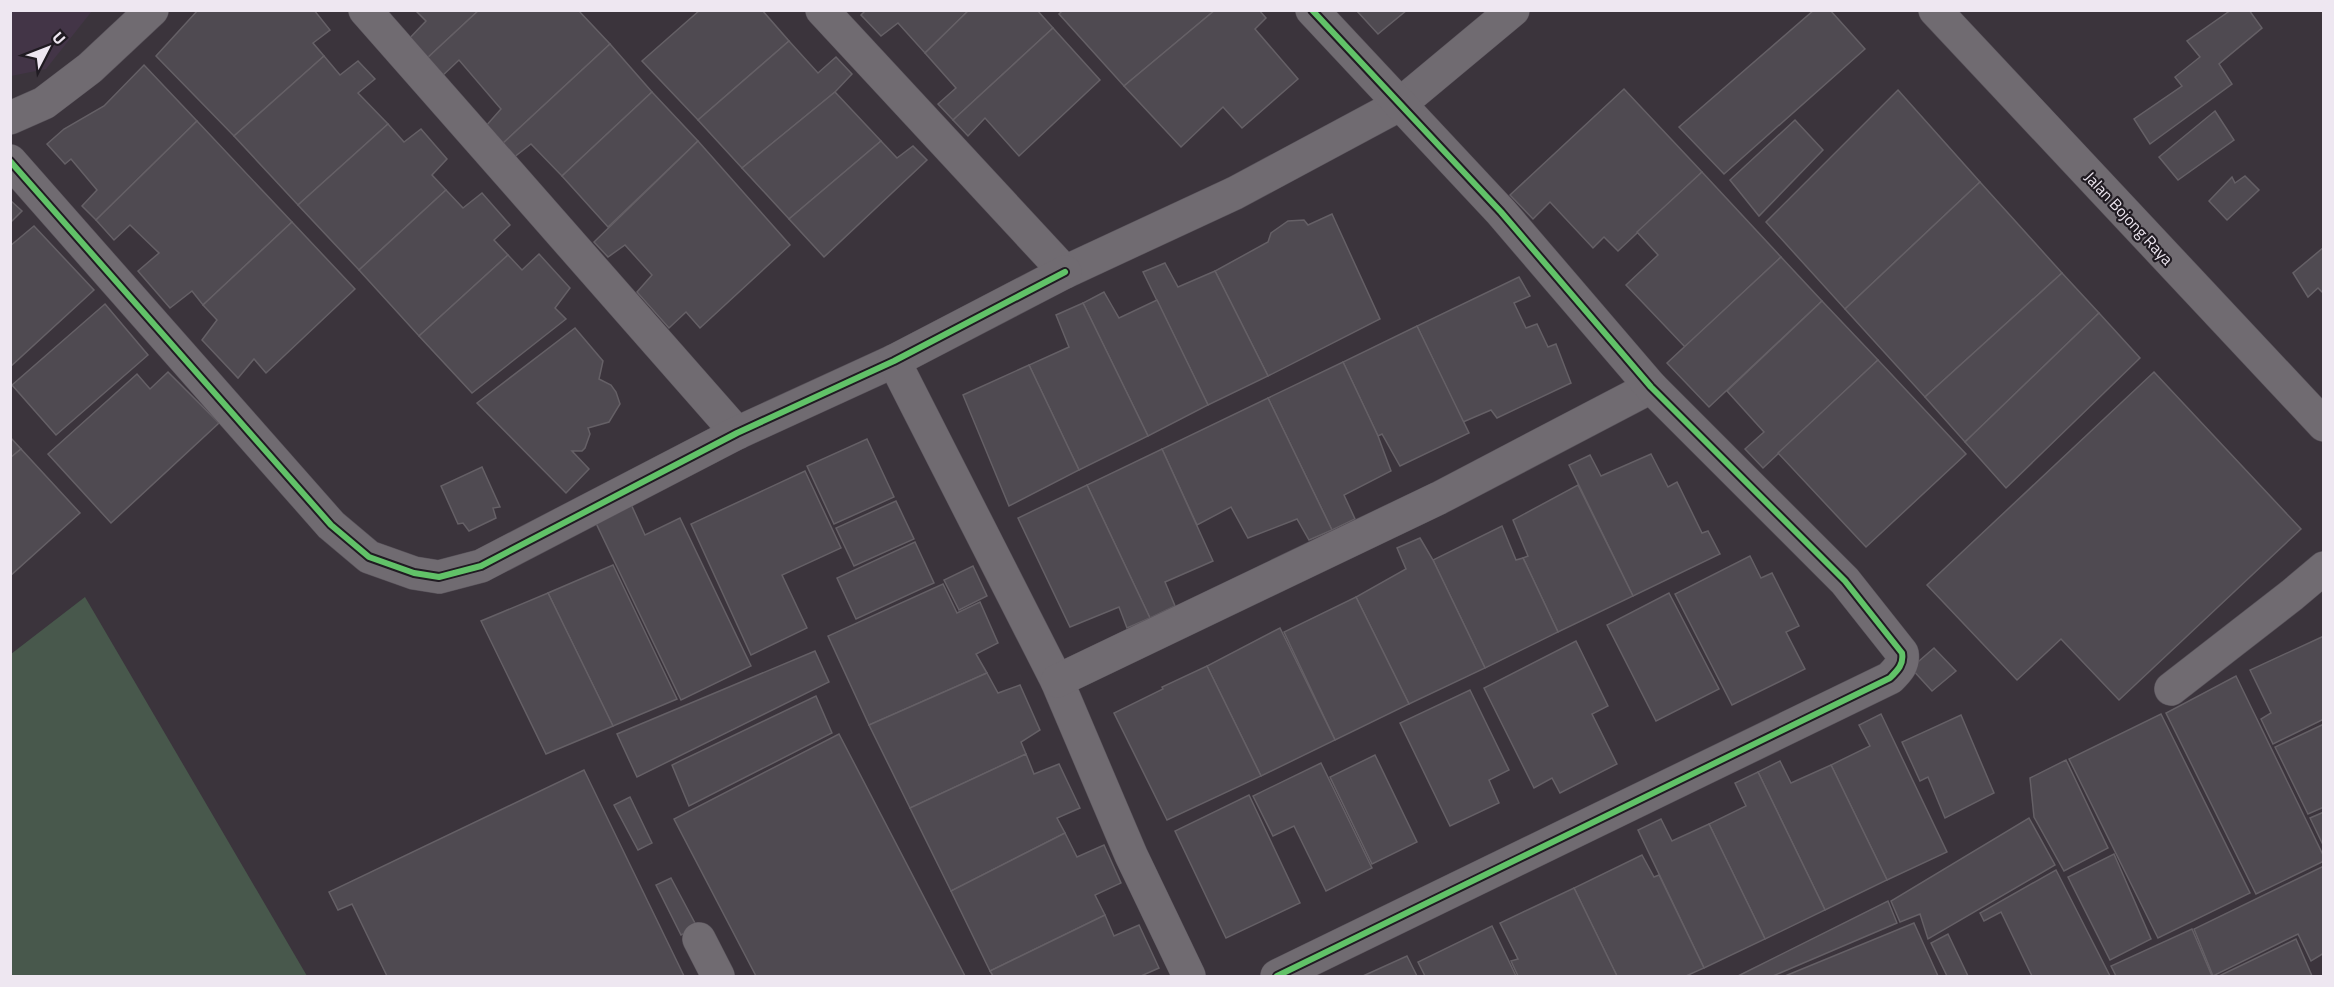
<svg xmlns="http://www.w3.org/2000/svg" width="2334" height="987" font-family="'Titillium Web',sans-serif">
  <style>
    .built { fill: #433547 }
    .green { fill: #48584c }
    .building { fill: #4f4a51; stroke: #656066; stroke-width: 1.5 }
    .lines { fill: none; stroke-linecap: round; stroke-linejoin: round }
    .minor-casing { stroke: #575159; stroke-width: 34 }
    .minor { stroke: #706b71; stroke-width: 33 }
    .cycleway-casing { stroke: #201b22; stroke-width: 10 }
    .cycleway { stroke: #61c268; stroke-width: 6 }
    .labels { text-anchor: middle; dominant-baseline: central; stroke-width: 4.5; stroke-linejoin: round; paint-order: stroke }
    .street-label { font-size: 16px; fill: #eee7f1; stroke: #201b22 }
  </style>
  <rect width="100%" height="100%" fill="#3b343c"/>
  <path class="built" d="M10 11 11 10 92 11 46 69 11 76Z"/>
  <path class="green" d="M85 597 307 976H11V654Z"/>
  <g class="building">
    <path d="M198 10H314L330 30 313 43 324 56 234 136 156 56Z"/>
    <path d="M415 10H479L424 61 406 42 426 21Z"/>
    <path d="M479 10H578L610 44 501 145 485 127 501 109 459 60 440 78 424 61Z"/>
    <path d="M700 10H762L789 41 698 120 642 61Z"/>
    <path d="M866 10H969L925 53 898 23 881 36 861 15Z"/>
    <path d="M969 10H1037L1053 28 953 120 938 104 956 88 925 53Z"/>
    <path d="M1063 10H1215L1124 86 1059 14Z"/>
    <path d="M1215 10H1259L1266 18 1255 29 1298 79 1242 128 1223 107 1181 147 1124 86Z"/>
    <path d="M1356 10H1407L1378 34Z"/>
    <path d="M1814 10H1830L1865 49 1724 174 1679 127Z"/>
    <path d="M2231 10H2249L2262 28 2219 64 2232 84 2150 144 2134 119 2182 86 2175 77 2200 57 2187 41Z"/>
    <path d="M1053 28 1100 80 1019 156 985 118 968 136 953 120Z"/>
    <path d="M789 41 818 73 836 57 852 74 835 92 742 168 698 120Z"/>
    <path d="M610 44 652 92 562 176 531 144 513 158 501 145Z"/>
    <path d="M324 56 340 75 358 61 375 79 358 93 388 124 298 205 234 136Z"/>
    <path d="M144 65 197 121 96 220 82 206 97 190 71 159 65 164 47 144 64 129 104 106Z"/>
    <path d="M1624 89 1702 172 1618 251 1604 237 1593 248 1550 202 1533 219 1510 195Z"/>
    <path d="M1898 90 1980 182 1845 309 1766 222Z"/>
    <path d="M652 92 698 141 608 227 562 176Z"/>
    <path d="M835 92 881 141 789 219 742 168Z"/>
    <path d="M2215 111 2234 140 2178 180 2159 157Z"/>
    <path d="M1795 120 1823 150 1759 216 1730 180Z"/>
    <path d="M197 121 292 222 203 305 192 291 170 308 138 271 159 253 130 225 114 240 96 220Z"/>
    <path d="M388 124 404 142 421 129 447 159 432 175 446 190 359 270 298 205Z"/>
    <path d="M698 141 790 245 700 328 686 312 669 328 637 292 652 275 625 245 608 257 594 242Z"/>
    <path d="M881 141 897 158 913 146 927 160 824 257 789 219Z"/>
    <path d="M1702 172 1781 257 1685 347 1626 285 1658 255 1637 232Z"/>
    <path d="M2245 176 2259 190 2227 220 2209 201 2232 177 2235 183Z"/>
    <path d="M1980 182 2062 273 1925 397 1845 309Z"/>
    <path d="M446 190 463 208 482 193 510 225 494 240 508 255 419 336 359 270Z"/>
    <path d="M10 200 22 211 10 223Z"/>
    <path d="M1332 214 1380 319 1268 376 1215 271 1268 242 1271 233 1288 221 1304 220 1308 225Z"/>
    <path d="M292 222 355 289 266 373 254 359 238 378 202 340 217 320 203 305Z"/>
    <path d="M34 226 94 290 10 367V246Z"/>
    <path d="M2324 247V294L2318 288 2308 297 2293 273Z"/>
    <path d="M539 254 570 288 555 308 566 319 472 393 419 336 508 255 522 270Z"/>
    <path d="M1781 257 1822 301 1709 407 1667 363Z"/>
    <path d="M1165 263 1178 287 1215 271 1268 376 1208 405 1143 272Z"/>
    <path d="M2062 273 2099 313 1965 442 1925 397Z"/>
    <path d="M1519 277 1530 296 1514 303 1526 328 1537 324 1548 347 1556 344 1571 383 1497 418 1491 410 1463 422 1417 326Z"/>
    <path d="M1104 292 1119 318 1157 300 1208 405 1148 436 1083 303Z"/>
    <path d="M1822 301 1878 360 1763 468 1745 449 1764 432 1727 391Z"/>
    <path d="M1083 303 1148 436 1079 470 1029 365 1069 347 1056 315Z"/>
    <path d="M105 304 148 355 56 435 12 385Z"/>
    <path d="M2099 313 2140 358 2006 488 1965 442Z"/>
    <path d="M1417 326 1469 433 1400 466 1382 434 1378 436 1343 362Z"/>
    <path d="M575 328 603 361 599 379 611 385 616 392 620 404 609 422 588 428 590 434 585 448 582 451H572L589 469 566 493 477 403Z"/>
    <path d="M1878 360 1966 454 1866 547 1778 453Z"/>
    <path d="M1343 362 1378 436 1391 471 1344 495 1355 519 1332 530 1268 398Z"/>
    <path d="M1029 365 1079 470 1009 506 963 395Z"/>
    <path d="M168 372 219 423 111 523 48 454 137 374 150 389Z"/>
    <path d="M2154 372 2301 529 2119 700 2061 639 2017 680 1927 585Z"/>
    <path d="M1268 398 1332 530 1309 540 1297 519 1248 538 1231 507 1197 525 1162 449Z"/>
    <path d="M10 437 21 449 10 458Z"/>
    <path d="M867 439 894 497 834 524 807 466Z"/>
    <path d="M21 449 80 513 10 576V458Z"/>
    <path d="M1162 449 1213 561 1165 582 1175 606 1150 618 1087 485Z"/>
    <path d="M1651 454 1668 487 1677 482 1702 533 1708 531 1720 554 1633 596 1569 465 1590 455 1601 476Z"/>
    <path d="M482 467 500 507 493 508 496 518 469 531 463 523 458 524 441 486Z"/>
    <path d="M805 471 841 548 782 575 807 628 751 655 691 524Z"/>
    <path d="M1087 485 1150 618 1127 628 1119 607 1070 627 1018 518Z"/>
    <path d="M1578 485 1633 596 1558 632 1523 558 1528 556 1513 520Z"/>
    <path d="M896 501 914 539 854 566 836 528Z"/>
    <path d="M630 502 645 535 680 518 751 666 681 700 594 519Z"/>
    <path d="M1502 526 1516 560 1523 558 1558 632 1485 668 1433 560Z"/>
    <path d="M1420 538 1433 560 1485 668 1409 704 1356 597 1406 569 1397 548Z"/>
    <path d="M915 542 934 583 856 619 837 578Z"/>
    <path d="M1750 556 1761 578 1772 573 1799 626 1786 632 1805 669 1732 705 1675 594Z"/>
    <path d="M613 565 677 699 613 726 548 593Z"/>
    <path d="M973 566 987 596 959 610 944 580Z"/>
    <path d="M943 584 957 613 980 602 998 643 976 654 987 673 869 725 828 636Z"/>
    <path d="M548 593 613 726 546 754 481 621Z"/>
    <path d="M1669 593 1719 689 1656 721 1607 625Z"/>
    <path d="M1356 597 1409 704 1335 740 1284 632Z"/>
    <path d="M1280 628 1335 740 1261 776 1207 666Z"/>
    <path d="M2324 636V719L2273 744 2261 719 2271 713 2250 670Z"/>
    <path d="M1576 641 1608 706 1592 714 1617 764 1560 793 1552 778 1534 788 1484 688Z"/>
    <path d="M1934 648 1956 671 1932 691 1911 668Z"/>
    <path d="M815 651 829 682 637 777 617 734Z"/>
    <path d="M1207 666 1261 776 1167 820 1114 713 1163 689 1162 687Z"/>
    <path d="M987 673 998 693 1020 685 1040 730 1021 742 1026 754 910 808 869 725Z"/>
    <path d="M2236 676 2324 857V861L2256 894 2166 713Z"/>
    <path d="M1470 690 1509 770 1489 780 1499 803 1450 826 1400 723Z"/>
    <path d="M816 696 832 733 689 806 672 765Z"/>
    <path d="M1881 714 1947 852 1887 880 1831 765 1870 746 1859 725Z"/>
    <path d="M2161 714 2250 893 2158 938 2069 759Z"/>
    <path d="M1961 715 1994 793 1945 818 1928 777 1920 781 1902 742Z"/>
    <path d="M2324 724V807L2308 814 2275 747Z"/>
    <path d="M839 734 965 976H756L674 819Z"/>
    <path d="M1026 754 1034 774 1059 764 1080 808 1057 818 1065 833 951 891 910 808Z"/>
    <path d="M1375 755 1417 842 1372 864 1330 777Z"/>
    <path d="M2066 760 2108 848 2064 871 2034 817 2030 778Z"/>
    <path d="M1780 761 1791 783 1831 765 1887 880 1825 910 1758 772Z"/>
    <path d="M1321 763 1372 868 1326 891 1294 826 1273 836 1253 796Z"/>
    <path d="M584 770 684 976H387L352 904 338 910 329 892Z"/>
    <path d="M1758 772 1825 910 1765 939 1709 824 1746 806 1735 783Z"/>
    <path d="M1249 795 1300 903 1226 938 1175 831Z"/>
    <path d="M630 797 652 843 638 850 614 805Z"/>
    <path d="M2324 812V847L2310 818Z"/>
    <path d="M2029 818 2055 865 1928 939 1920 914 1900 922 1891 901Z"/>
    <path d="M1661 819 1672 841 1709 824 1765 939 1704 968 1638 830Z"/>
    <path d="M1065 833 1077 857 1104 845 1121 883 1095 895 1105 915 990 971 951 891Z"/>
    <path d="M2114 854 2151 939 2110 960 2068 877Z"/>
    <path d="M1642 855 1654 877 1659 875 1704 968 1686 976H1617L1574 888Z"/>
    <path d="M2324 866V953L2311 961 2298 934 2213 976 2194 929Z"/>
    <path d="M2056 870 2110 976H2032L2001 912 1984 921 1980 913Z"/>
    <path d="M671 878 697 927 681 935 656 885Z"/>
    <path d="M1574 888 1617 976H1518L1511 961 1518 959 1500 923Z"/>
    <path d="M1888 901 1897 923 1773 976H1738Z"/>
    <path d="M1105 915 1114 936 1139 925 1159 968 1141 976H993L990 971Z"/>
    <path d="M1914 923 1938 976H1785Z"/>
    <path d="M1492 926 1516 976H1425L1418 962Z"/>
    <path d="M2192 929 2212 976H2116L2111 966Z"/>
    <path d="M1948 934 1968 976H1947L1931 943Z"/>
    <path d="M2296 939 2312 976H2219Z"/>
    <path d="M1407 956 1417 976H1363Z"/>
  </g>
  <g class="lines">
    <g class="minor-casing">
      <g id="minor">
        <path d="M365 10 737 433"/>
        <path d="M822 10 1065 272 1235 193 1399 105 1513 10"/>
        <path d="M1935 10 2324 425"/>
        <path d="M10 118 44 103 90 68 152 10"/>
        <path d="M10 161 331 525 369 557 414 573 439 577 481 566 737 433 894 361 1065 272"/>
        <path d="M894 361 1057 681 1131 855 1189 976"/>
        <path d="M1057 681 1439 498 1651 387"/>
        <path d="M2171 689 2292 595 2324 568"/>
        <path d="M699 939 718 976"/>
        <path d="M1277 976 1890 678C1898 670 1904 664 1902 653L1845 581 1651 387 1501 212 1312 10"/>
      </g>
    </g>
    <use href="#minor" class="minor"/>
    <g class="cycleway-casing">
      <g id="cycleway">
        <path d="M10 161 331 525 369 557 414 573 439 577 481 566 737 433 894 361 1065 272"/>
        <path d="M1277 976 1890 678C1898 670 1904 664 1902 653L1845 581 1651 387 1501 212 1312 10"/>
      </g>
    </g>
    <use href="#cycleway" class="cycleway"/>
  </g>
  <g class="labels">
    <g class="street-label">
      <text transform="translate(2129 218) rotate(47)">Jalan Bojong Raya</text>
    </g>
  </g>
  <rect width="2334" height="987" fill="none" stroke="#eee7f1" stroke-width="24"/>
  <g transform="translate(48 48) rotate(48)" stroke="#201b22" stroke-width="4.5" paint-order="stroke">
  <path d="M0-4.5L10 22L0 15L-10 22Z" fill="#eee7f1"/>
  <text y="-9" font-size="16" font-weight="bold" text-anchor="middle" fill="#eee7f1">U</text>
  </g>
</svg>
